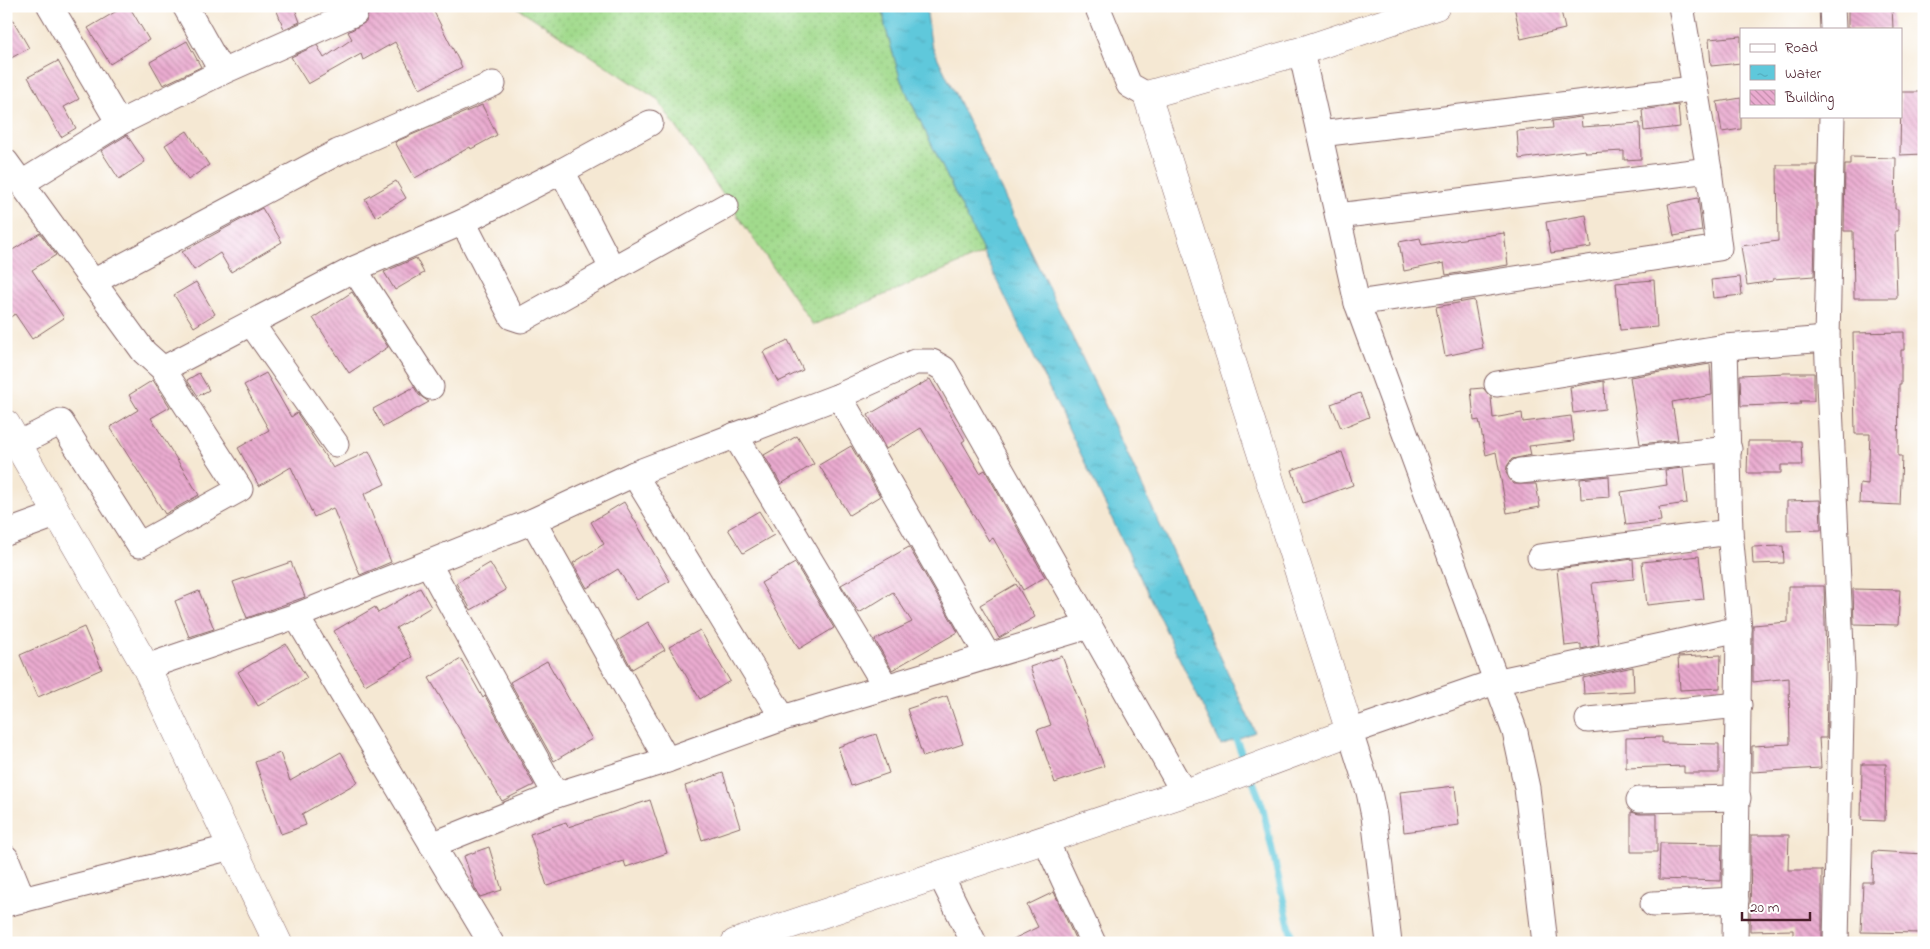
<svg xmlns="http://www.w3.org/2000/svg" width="1930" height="949" font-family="'Indie Flower',sans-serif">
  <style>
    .grass { fill: url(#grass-dots); stroke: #767c5c }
    .water { fill: url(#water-ripples); stroke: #547483 }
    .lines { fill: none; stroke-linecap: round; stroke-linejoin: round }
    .stream { stroke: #5fc8db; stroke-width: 7 }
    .building { fill: url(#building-back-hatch) }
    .street-casing { stroke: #866566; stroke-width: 27 }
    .secondary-casing { stroke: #866566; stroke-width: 29 }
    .street { stroke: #fff; stroke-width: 25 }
    .secondary { stroke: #fff; stroke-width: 28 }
  </style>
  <defs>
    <pattern id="grass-dots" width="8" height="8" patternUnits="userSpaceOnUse" patternTransform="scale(1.25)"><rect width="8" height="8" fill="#a1da8c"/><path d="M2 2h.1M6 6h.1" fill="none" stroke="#8cbb79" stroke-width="1.8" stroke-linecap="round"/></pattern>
    <pattern id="water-ripples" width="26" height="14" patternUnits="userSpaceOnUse" patternTransform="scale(1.25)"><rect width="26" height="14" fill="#5fc8db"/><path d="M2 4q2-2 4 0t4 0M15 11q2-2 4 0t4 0" fill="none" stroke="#54abbc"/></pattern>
    <pattern id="building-back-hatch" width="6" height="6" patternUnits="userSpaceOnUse" patternTransform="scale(1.25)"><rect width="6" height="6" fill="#eaabd0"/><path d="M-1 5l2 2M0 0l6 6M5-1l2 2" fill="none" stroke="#c08ba9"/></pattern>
  </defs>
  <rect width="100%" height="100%" fill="#fff"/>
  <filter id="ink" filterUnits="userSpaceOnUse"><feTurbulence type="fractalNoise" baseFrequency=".02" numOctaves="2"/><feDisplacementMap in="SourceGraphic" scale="10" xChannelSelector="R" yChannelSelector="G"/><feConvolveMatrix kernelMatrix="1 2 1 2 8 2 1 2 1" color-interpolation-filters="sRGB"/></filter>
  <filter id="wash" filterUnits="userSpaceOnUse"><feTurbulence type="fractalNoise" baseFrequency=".0096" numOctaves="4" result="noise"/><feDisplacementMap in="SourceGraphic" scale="20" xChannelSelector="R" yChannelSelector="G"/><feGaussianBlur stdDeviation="1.12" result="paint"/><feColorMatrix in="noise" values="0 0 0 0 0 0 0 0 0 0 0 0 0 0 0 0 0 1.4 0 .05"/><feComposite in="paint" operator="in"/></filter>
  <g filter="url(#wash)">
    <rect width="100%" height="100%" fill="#f5e8d3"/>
    <path class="grass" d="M515 6H883L885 26 901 81 984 253 813 325 657 99Z"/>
    <path class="water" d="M883 6H926L931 44 1105 405 1255 732 1221 745 901 81 885 26Z"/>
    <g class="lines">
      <g class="stream">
        <path d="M1233 732 1246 764"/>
        <path d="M1250 774 1262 805 1293 943"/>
      </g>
    </g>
    <g id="blocks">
      <g class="building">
        <path d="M125 6H129L149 40 110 64 88 28Z"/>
        <path d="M275 6H294L300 22 284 29Z"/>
        <path d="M373 6H431L462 67 420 89 395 42 363 60 361 54 308 84 291 57 317 45 324 58 352 39 348 32 366 22 368 9Z"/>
        <path d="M1514 6H1560L1565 29 1521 39Z"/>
        <path d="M1848 6H1892L1893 29H1848Z"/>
        <path d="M6 8 29 48 6 61Z"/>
        <path d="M1741 36V63L1711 66 1709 39Z"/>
        <path d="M187 41 201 67 163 85 150 62Z"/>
        <path d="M58 61 79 99 64 107 76 128 61 137 28 77Z"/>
        <path d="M1901 92H1924V154L1900 155Z"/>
        <path d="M1741 98V129L1722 132 1717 102Z"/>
        <path d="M482 105 497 135 471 149 470 147 415 178 395 142Z"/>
        <path d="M1678 105 1680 127 1644 131 1642 110Z"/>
        <path d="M1581 117 1582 127 1640 123 1641 159 1624 160V151L1586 153 1585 150 1519 159 1517 131 1553 128 1552 121Z"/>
        <path d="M187 131 209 165 188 180 165 145Z"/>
        <path d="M127 135 145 162 119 179 101 151Z"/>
        <path d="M1850 157 1896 158 1895 209H1898V231H1895L1897 298H1854L1853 231H1844L1845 165H1850Z"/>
        <path d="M1777 165H1817L1814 276 1773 279V281L1747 285 1741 246 1778 241Z"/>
        <path d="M396 181 406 198 376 217 365 199Z"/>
        <path d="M1698 198 1702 231 1674 236 1668 204Z"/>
        <path d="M262 208 282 242 231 272 220 253 194 270 182 252Z"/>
        <path d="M1586 215 1591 247 1551 253 1546 222Z"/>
        <path d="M40 233 56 255 32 270 64 318 32 339 15 314 6 320V254Z"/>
        <path d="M1504 233 1508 265 1446 275 1444 263 1404 271 1399 242 1420 238 1422 245Z"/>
        <path d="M416 258 424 273 395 290 384 272Z"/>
        <path d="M1740 277 1742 295 1713 298 1711 280Z"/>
        <path d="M1654 280 1657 327 1620 330 1616 283Z"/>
        <path d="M196 282 215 314 194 327 174 295Z"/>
        <path d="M352 292 388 347 349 373 313 318Z"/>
        <path d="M1474 300 1483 348 1445 356 1436 307Z"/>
        <path d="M1904 332V350H1901V384H1899L1898 456H1902L1900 505 1859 503 1860 483 1868 484 1870 434H1855L1853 333Z"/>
        <path d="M788 340 803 370 778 382 763 352Z"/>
        <path d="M1710 364 1712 395 1672 402 1678 440 1640 444 1630 377Z"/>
        <path d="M199 373 209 390 198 396 187 380Z"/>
        <path d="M266 373 291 417 297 413 333 468 369 451 385 484 364 494 391 562 360 575 333 508 314 517 291 467 259 486 238 448 269 430 244 385Z"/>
        <path d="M1785 373H1814V401H1800L1801 404 1741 406 1740 375Z"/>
        <path d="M930 379 965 440 962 442 980 473 985 470 1045 577 1023 590 993 538 989 541 921 428 886 449 868 415Z"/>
        <path d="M153 380 170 407 151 418 199 495 165 514 110 427 138 410 129 395Z"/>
        <path d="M1604 381 1605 409 1573 413 1570 387Z"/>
        <path d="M414 387 419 395 429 402 383 427 373 409Z"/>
        <path d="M1483 388 1491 397 1493 418 1522 413 1523 422 1571 416 1574 441 1529 446 1531 455 1512 459 1507 466 1506 473 1514 484H1536L1540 507 1507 513 1496 452 1486 455 1479 420 1474 421 1471 389Z"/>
        <path d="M1360 393 1369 417 1341 428 1331 404Z"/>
        <path d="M797 436 814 464 781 484 764 455Z"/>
        <path d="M1748 441H1801L1802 465H1781V473H1747Z"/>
        <path d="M851 446 880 496 849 515 819 465Z"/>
        <path d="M1342 452 1353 485 1303 503 1292 470Z"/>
        <path d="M1683 468 1687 503 1659 507 1661 521 1626 525 1621 492 1667 485 1665 470Z"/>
        <path d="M1609 476 1610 497 1581 499 1580 479Z"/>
        <path d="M1820 500 1821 530 1787 531V501Z"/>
        <path d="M624 502 670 581 637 600 618 569 587 588 573 563 604 544 591 522Z"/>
        <path d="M759 511 774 535 743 553 728 529Z"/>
        <path d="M1783 546 1784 563 1753 564 1752 547Z"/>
        <path d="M909 547 958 632 892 670 875 640 912 622 893 592 859 613 841 585Z"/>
        <path d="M1699 556 1704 599 1647 605 1642 562Z"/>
        <path d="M1633 559 1634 579 1592 583 1599 645 1581 649V644L1565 646 1557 569Z"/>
        <path d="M291 562 305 597 247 618 233 582Z"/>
        <path d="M490 563 506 590 471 610 456 583Z"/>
        <path d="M795 563 834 628 799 649 761 583Z"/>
        <path d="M1016 584 1035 617 999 638 980 605Z"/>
        <path d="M1788 586H1824L1827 696 1826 738H1819L1821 768 1752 772V746L1790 744 1789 678 1753 682V625L1788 622Z"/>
        <path d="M420 588 431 607 396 628 412 657 365 685 334 631 375 607 378 613Z"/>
        <path d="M1853 589 1900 590 1898 625 1854 624Z"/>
        <path d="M199 591 214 629 189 637 175 601Z"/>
        <path d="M648 622 665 650 632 669 617 641Z"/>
        <path d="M84 627 102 669 38 697 20 655Z"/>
        <path d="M700 630 730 681 700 699 669 647Z"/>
        <path d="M286 644 307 678 258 706 238 672Z"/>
        <path d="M1721 655 1720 688 1680 690 1678 657Z"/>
        <path d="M1062 656 1104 766 1055 783 1037 730 1051 725 1030 667Z"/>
        <path d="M461 659 483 698 485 696 534 785 502 801 429 678Z"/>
        <path d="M547 661 592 739 554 761 510 682Z"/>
        <path d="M1633 667 1634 691 1584 694 1583 678Z"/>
        <path d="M947 696 963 744 923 757 907 709Z"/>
        <path d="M876 734 889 773 851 786 838 747Z"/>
        <path d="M1662 737V743L1719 744V773H1684V766L1626 768V738Z"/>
        <path d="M341 752 358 782 302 814 306 825 281 834 255 762 280 753 290 781Z"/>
        <path d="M1862 764H1886L1885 821 1861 820Z"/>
        <path d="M723 773 740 827 702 840 685 786Z"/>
        <path d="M1455 786 1459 825 1404 832 1400 792Z"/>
        <path d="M650 800 667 853 626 867 624 861 547 886 530 834 566 822 568 827Z"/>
        <path d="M1631 812 1639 814H1657V852H1631Z"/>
        <path d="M1751 835H1789L1788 870H1822V943H1793V930L1750 931Z"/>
        <path d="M1660 843 1722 844 1721 881 1659 879Z"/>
        <path d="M489 847 502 890 480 897 475 888 464 856Z"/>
        <path d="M1873 851 1924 854V933L1861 932 1863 882H1872Z"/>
        <path d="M1054 892 1077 943H1005L1038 927 1027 905Z"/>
      </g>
    </g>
  </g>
  <g filter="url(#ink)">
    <use href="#blocks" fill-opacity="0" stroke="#866566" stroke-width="1"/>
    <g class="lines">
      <g class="street-casing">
        <g id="street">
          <path d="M50 6 119 123"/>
          <path d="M185 6 222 72"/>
          <path d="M1097 6 1129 85 1147 95"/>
          <path d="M1832 6 1833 29"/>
          <path d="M1301 51 1357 303 1515 732 1527 788 1545 943"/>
          <path d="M1832 116 1827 339 1842 670 1836 943"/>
          <path d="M1320 134 1693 89"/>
          <path d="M6 162 144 352 163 369 240 489 139 545 61 422 18 444"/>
          <path d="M562 171 650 123"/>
          <path d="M22 183 119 123 222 72 355 13"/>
          <path d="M1338 216 1709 170"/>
          <path d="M463 222 512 317 521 320 726 206"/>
          <path d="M354 269 431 387"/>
          <path d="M93 282 338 152 493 84"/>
          <path d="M1357 303 1719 248 1709 170 1681 6"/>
          <path d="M251 323 336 444"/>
          <path d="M1725 347 1730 532 1739 629 1735 943"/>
          <path d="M163 369 354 269 463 222 562 171 612 268"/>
          <path d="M1497 384 1725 347 1827 339"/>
          <path d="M839 396 988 656"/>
          <path d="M735 435 886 687"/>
          <path d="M1520 471 1729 449"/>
          <path d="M634 474 783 718"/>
          <path d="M533 521 667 760"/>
          <path d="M6 533 58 514"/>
          <path d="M1540 557 1730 532"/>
          <path d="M428 563 556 795"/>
          <path d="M296 616 491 943"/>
          <path d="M146 667 296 616 533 521 634 474 839 396 915 362H932L944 369 1184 793"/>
          <path d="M1588 720 1739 705"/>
          <path d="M1639 800 1738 798"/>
          <path d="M1045 839 1093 943"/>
          <path d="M432 845 556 795 667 760 783 718 1089 626"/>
          <path d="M6 858 23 900"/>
          <path d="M940 874 974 943"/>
          <path d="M6 904 232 847"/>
          <path d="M1653 904 1736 900"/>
          <path d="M1389 943 1374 816 1369 792 1350 732 1495 682 1739 629"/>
        </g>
      </g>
      <g class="secondary-casing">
        <g id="secondary">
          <path d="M6 424 146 667 278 943"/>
          <path d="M735 943 1211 784 1350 732 1147 95 1301 51 1436 6"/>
        </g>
      </g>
      <use href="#street" class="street"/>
      <use href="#secondary" class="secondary"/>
    </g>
  </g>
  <rect width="1930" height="949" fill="none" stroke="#fff" stroke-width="25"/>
  <rect x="1740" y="28" width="162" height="90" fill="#ffffff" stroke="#b7a5aa"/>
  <rect x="1750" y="44" width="25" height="8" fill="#ffffff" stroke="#b7a5aa"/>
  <text x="1785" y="52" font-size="15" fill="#4a1f2b">Road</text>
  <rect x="1750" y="65" width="25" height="15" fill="url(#water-ripples)" stroke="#b7a5aa"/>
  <text x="1785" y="78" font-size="15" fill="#4a1f2b">Water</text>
  <rect x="1750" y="90" width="25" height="15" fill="url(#building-back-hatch)" stroke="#b7a5aa"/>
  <text x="1785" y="102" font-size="15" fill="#4a1f2b">Building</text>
  <path d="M1742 912v8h68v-8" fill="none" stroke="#4a1f2b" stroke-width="2.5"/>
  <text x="1750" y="912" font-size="15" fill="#4a1f2b" stroke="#ffffff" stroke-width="4" paint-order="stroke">20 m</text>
</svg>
